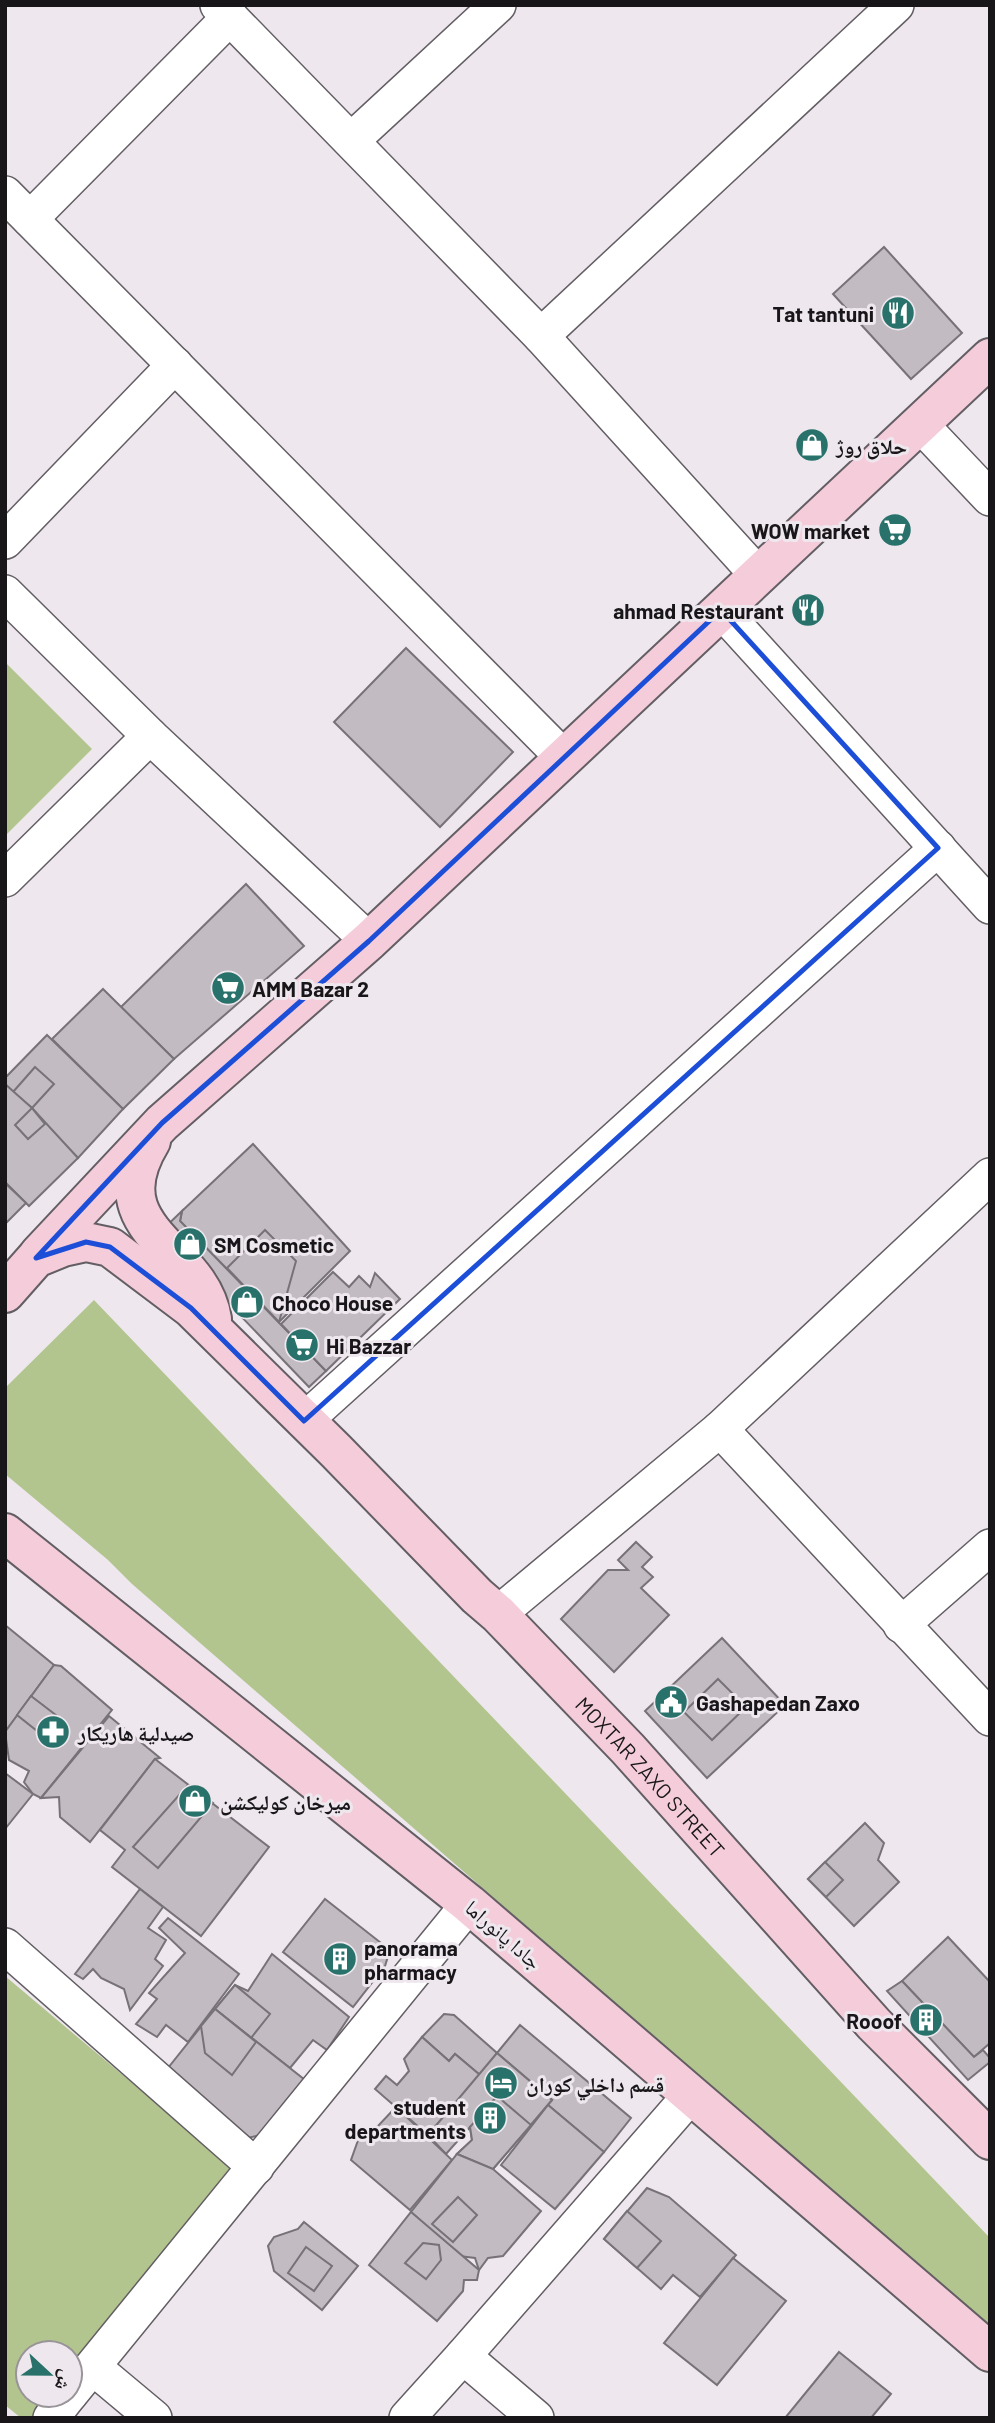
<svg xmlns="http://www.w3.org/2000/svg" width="995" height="2423" font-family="Barlow,'Noto Naskh Arabic',sans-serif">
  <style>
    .green { fill: #b3c58f }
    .building { fill: #c2bcc2; stroke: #777277; stroke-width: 2 }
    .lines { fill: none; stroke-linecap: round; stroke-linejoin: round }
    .street-casing { stroke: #635e63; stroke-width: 38 }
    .secondary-casing { stroke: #635e63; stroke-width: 42 }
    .street { stroke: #fff; stroke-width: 35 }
    .secondary { stroke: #f5cdda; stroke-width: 38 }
    .marked { fill: none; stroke: #1d4ed8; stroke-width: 5; stroke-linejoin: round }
    .labels { text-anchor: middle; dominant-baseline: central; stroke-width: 6; stroke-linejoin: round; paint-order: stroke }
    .poi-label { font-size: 21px; font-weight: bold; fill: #181618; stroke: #eee8ee; text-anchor: start }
    .street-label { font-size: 21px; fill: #181618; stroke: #eee8ee }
  </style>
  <rect width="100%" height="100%" fill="#eee8ee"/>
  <g class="green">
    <path d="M5 662 92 749 5 836Z"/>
    <path d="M94 1300 990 2238V2328L132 1584 108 1560 5 1474V1388Z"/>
    <path d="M5 1976 238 2172 70 2372V2353H28V2395H50L31 2418H21L5 2405Z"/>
  </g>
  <g class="building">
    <path d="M884 247 962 333 911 379 833 294Z"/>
    <path d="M406 648 513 752 440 827 334 722Z"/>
    <path d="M246 884 304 946 174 1059 121 1007Z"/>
    <path d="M103 989 174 1059 123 1109 52 1039Z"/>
    <path d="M47 1035 123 1109 78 1158 5 1084V1078Z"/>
    <path d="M35 1067 54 1084 32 1108 13 1092Z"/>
    <path d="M5 1084 32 1108 78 1158 29 1206 5 1182Z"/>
    <path d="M32 1108 45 1124 28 1139 15 1125Z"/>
    <path d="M253 1144 350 1251 279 1322 180 1221 182 1211Z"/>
    <path d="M5 1183 26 1203 5 1224Z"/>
    <path d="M182 1211 180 1221 326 1371 309 1387 160 1232Z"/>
    <path d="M265 1230 296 1261 279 1322 227 1268Z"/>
    <path d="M333 1272 349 1287 359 1276 370 1287 375 1273 400 1299 326 1371 281 1324Z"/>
    <path d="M636 1542 652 1557 642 1567 653 1577 641 1588 669 1615 614 1672 561 1619 608 1570H628L618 1560Z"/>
    <path d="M5 1625 54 1665 5 1732Z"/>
    <path d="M722 1638 785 1705 707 1778 645 1711Z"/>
    <path d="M54 1665 61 1666 112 1710 41 1798 33 1794 24 1782 29 1771 9 1760 5 1732Z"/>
    <path d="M718 1679 746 1707 712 1740 684 1712Z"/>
    <path d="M31 1696 61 1719 46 1738 17 1715Z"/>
    <path d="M109 1716 160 1758 155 1759 90 1842 60 1817 59 1797 41 1798Z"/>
    <path d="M155 1759 269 1847 201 1936 112 1867 125 1850 100 1830Z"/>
    <path d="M5 1773 33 1794 5 1829Z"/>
    <path d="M188 1785 213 1803 158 1868 133 1847Z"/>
    <path d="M865 1823 884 1843 878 1860 899 1882 854 1926 808 1879Z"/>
    <path d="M825 1862 843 1880 826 1897 808 1879Z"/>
    <path d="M140 1889 163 1907 148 1928 166 1940 155 1959 163 1966 130 2010 124 1989 101 1978 93 1969 83 1979 75 1974Z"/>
    <path d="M325 1899 390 1950 385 1966 353 2007 283 1952Z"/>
    <path d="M168 1918 239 1974 188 2042 166 2025 157 2037 136 2024 157 1999 149 1993 185 1953 159 1928Z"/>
    <path d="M948 1937 990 1982V2043L974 2057 902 1981Z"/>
    <path d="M272 1954 349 2017 327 2050 313 2040 290 2068 215 2009 235 1985 248 1991Z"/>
    <path d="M902 1981 974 2057 983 2050 990 2058V2062L968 2080 887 1991Z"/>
    <path d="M235 1985 270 2014 251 2038 215 2009Z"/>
    <path d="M215 2009 305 2080 264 2134 248 2138 164 2073Z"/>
    <path d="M215 2009 256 2042 232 2075 205 2053 201 2026Z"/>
    <path d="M444 2014 454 2015 497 2053 480 2075 455 2054 449 2061 422 2037Z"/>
    <path d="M520 2025 631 2118 604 2152 548 2105 552 2100 497 2053Z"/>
    <path d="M422 2037 449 2061 455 2054 480 2075 428 2135 375 2089 386 2076 397 2085 409 2071 404 2059Z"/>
    <path d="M497 2053 552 2100 493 2169 457 2154 472 2140 470 2127 446 2154 428 2135Z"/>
    <path d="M497 2096 531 2125 493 2169 457 2154 472 2140 470 2127Z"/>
    <path d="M548 2105 604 2152 555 2209 501 2165Z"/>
    <path d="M396 2107 452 2160 410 2210 351 2160 361 2132 378 2126Z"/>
    <path d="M457 2154 493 2169 541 2211 503 2256 488 2258 479 2270 475 2258 459 2256 411 2212Z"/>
    <path d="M647 2188 669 2197 736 2255 700 2297 673 2275 661 2289 604 2239Z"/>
    <path d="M458 2197 477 2215 453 2242 432 2224Z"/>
    <path d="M627 2211 661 2241 637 2268 604 2239Z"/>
    <path d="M411 2212 479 2270 477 2280H464L463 2291 437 2321 369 2265Z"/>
    <path d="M304 2222 358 2266 322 2310 274 2271 268 2246 274 2237 298 2229Z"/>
    <path d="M423 2243 439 2245 441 2260 426 2279 405 2263Z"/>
    <path d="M306 2247 332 2266 314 2291 288 2273Z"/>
    <path d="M733 2258 786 2301 717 2385 664 2343Z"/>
    <path d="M839 2352 891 2394 871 2418H785Z"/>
  </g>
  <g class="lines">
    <g class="street-casing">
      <g id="street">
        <path d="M218 5 541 336 758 575"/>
        <path d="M352 140 498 5"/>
        <path d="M5 194 564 758"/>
        <path d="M30 219 230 17"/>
        <path d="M541 336 896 5"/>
        <path d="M920 424 990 498"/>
        <path d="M5 541 175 365"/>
        <path d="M5 593 150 736 369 941"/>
        <path d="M721 610 990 906"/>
        <path d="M5 879 150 736"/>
        <path d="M304 1421 938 848"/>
        <path d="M720 1429 990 1718"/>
        <path d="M498 1614 720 1429 990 1176"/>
        <path d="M901 1625 990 1547"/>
        <path d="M5 1946 256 2167"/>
        <path d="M463 2356 536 2418"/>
        <path d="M93 2367 154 2418"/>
        <path d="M70 2394 469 1904"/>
        <path d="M51 2418 69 2395"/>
        <path d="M407 2418 463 2356 690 2096"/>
      </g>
    </g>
    <g class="secondary-casing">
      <g id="secondary">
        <path d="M151 1141C96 1231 201 1247 212 1319"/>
        <path d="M39 1254 162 1123 369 941 990 358"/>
        <path id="s1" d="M5 1293 36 1258 63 1247 86 1242 110 1247 191 1308 336 1451 477 1596 498 1614 628 1749 874 2024 990 2140"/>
        <path d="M5 1533 469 1904 990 2352"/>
      </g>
    </g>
    <use href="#street" class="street"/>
    <use href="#secondary" class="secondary"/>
  </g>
  <path class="marked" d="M721 610 938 848 304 1421 191 1308 110 1247 86 1242 36 1258 162 1123 369 941Z"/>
  <defs>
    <g id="restaurant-disc" transform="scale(1.75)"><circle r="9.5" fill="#29726b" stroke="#eee8ee"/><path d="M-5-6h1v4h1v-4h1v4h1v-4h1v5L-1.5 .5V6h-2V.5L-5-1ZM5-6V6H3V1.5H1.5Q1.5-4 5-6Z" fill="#fff"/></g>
    <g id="shop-disc" transform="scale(1.75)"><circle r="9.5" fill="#29726b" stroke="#eee8ee"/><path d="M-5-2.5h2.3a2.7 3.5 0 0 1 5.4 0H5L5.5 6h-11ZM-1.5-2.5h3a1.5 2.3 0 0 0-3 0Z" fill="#fff"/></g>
    <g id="supermarket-disc" transform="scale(1.75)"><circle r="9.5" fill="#29726b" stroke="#eee8ee"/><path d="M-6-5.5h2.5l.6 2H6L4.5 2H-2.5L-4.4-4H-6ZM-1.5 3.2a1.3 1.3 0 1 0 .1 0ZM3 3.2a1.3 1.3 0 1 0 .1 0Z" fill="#fff"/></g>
    <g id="civic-disc" transform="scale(1.75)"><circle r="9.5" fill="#29726b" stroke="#eee8ee"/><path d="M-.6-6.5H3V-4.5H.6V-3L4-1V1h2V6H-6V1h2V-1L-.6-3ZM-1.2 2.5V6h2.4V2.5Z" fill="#fff"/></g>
    <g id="pharmacy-disc" transform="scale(1.75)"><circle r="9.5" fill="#29726b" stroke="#eee8ee"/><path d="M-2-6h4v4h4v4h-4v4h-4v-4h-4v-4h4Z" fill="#fff"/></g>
    <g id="building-disc" transform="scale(1.75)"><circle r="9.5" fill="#29726b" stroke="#eee8ee"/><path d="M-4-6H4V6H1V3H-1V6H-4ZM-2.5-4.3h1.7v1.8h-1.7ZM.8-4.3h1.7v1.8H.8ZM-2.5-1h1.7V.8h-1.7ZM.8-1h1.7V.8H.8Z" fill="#fff"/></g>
    <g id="hotel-disc" transform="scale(1.75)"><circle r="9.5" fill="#29726b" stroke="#eee8ee"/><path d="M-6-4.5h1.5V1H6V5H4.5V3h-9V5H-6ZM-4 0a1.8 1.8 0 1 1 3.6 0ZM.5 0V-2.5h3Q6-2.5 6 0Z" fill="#fff"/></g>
  </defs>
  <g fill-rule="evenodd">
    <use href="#restaurant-disc" x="898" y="313"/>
    <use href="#shop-disc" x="812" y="445"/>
    <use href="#supermarket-disc" x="895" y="530"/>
    <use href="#restaurant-disc" x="808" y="610"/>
    <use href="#supermarket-disc" x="228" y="988"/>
    <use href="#shop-disc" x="190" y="1244"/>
    <use href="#shop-disc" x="247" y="1302"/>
    <use href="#supermarket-disc" x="302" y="1345"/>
    <use href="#civic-disc" x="671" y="1702"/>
    <use href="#pharmacy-disc" x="53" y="1732"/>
    <use href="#shop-disc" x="195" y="1801"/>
    <use href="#building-disc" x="340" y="1959"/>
    <use href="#building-disc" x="926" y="2020"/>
    <use href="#hotel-disc" x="501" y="2083"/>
    <use href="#building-disc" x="490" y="2118"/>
  </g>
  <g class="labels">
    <g class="poi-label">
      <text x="874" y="313" text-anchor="end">Tat tantuni</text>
      <text x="836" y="445">حلاق روژ</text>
      <text x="870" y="530" text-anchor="end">WOW market</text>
      <text x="784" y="610" text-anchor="end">ahmad Restaurant</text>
      <text x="252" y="988">AMM Bazar 2</text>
      <text x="214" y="1244">SM Cosmetic</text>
      <text x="272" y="1302">Choco House</text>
      <text x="326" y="1345">Hi Bazzar</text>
      <text x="696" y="1702">Gashapedan Zaxo</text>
      <text x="78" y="1732">صيدلية هاريكار</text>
      <text x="220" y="1801">میرخان کولیکشن</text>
      <text x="364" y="1947">panorama<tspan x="364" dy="24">pharmacy</tspan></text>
      <text x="902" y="2020" text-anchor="end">Rooof</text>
      <text x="526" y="2083">قسم داخلي كوران</text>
      <text x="466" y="2106" text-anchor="end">student<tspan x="466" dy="24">departments</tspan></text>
    </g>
    <g class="street-label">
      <text stroke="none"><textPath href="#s1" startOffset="882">MOXTAR ZAXO STREET</textPath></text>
      <text transform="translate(504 1934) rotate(41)">جادا پانوراما</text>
    </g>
  </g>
  <rect width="995" height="2423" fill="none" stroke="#181618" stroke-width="14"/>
  <g transform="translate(49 2374) rotate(112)"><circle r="33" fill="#eee8ee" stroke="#989498" stroke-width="2"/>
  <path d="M0-5L12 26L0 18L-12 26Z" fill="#29726b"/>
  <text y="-10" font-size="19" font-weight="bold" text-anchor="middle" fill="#181618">ش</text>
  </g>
</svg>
